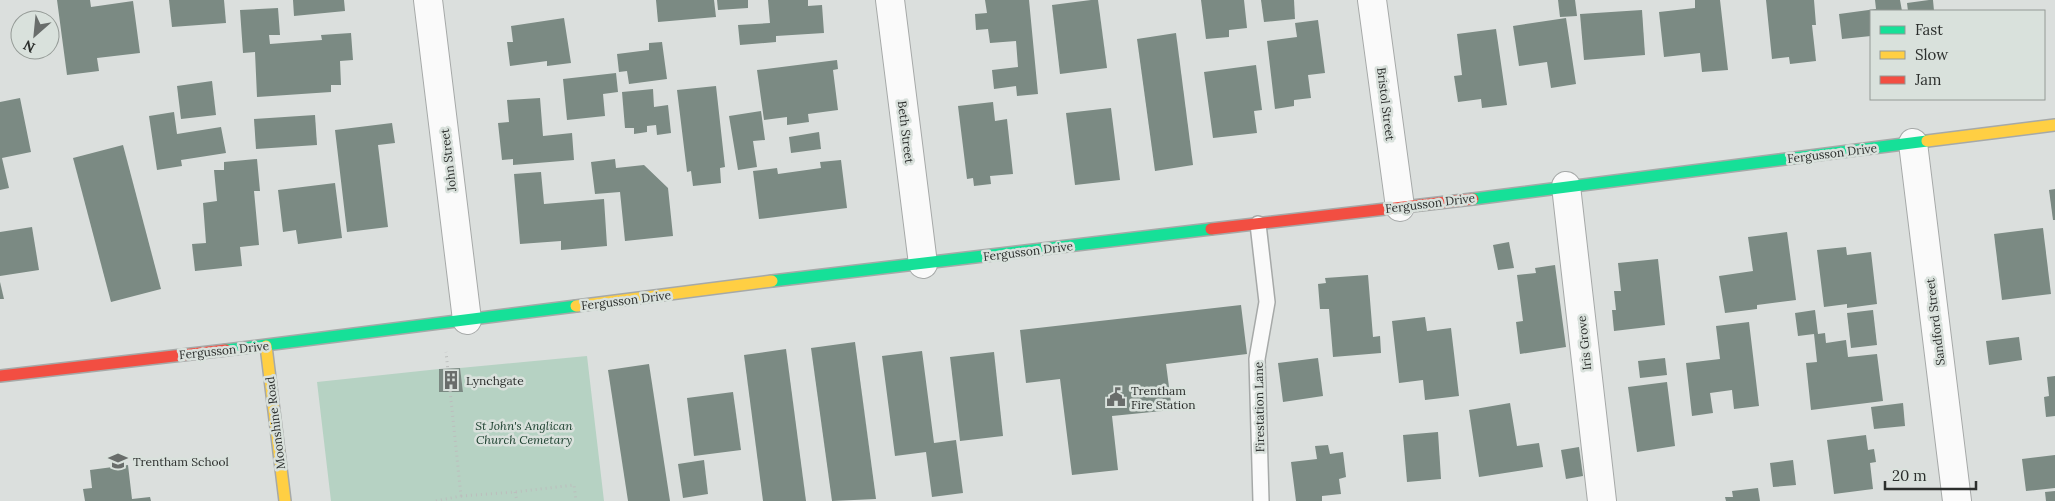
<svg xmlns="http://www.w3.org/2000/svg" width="2055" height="501" font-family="Lora,serif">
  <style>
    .green { fill: #b6d2c3 }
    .building { fill: #7b8a83 }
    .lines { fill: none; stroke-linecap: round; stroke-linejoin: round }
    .lane-casing { stroke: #a6a9a8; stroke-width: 18 }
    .street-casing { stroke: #a6a9a8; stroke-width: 30 }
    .fast-casing { stroke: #a6a9a8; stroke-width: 14 }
    .slow-casing { stroke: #a6a9a8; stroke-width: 14 }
    .jam-casing { stroke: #a6a9a8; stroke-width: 14 }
    .path { stroke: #bcbebd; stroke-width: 3; stroke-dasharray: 1 4; stroke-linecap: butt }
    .lane { stroke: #fafafa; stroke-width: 15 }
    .street { stroke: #fafafa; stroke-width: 28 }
    .fast { stroke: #16e098; stroke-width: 11 }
    .slow { stroke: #ffcf43; stroke-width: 11 }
    .jam { stroke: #f24e42; stroke-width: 11 }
    .labels { text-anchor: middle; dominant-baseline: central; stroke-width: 5; stroke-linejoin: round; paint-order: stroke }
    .street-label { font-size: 12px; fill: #2c2f2d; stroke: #d9e1dc }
    .poi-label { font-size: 12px; fill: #2c2f2d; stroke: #d9e1dc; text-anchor: start }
    .park-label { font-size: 12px; font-style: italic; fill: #1c402f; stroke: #d9e1dc }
  </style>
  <rect width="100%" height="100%" fill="#dbdfdd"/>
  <path class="green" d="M587 356 604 501H331L317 382 439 369 440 391 463 392 460 368Z"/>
  <g class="building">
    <path d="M57 0H90L91 7 133 1 140 53 97 58 99 71 67 75Z"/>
    <path d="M169 0H224L226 23 172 27Z"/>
    <path d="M293 0H344L345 11 294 16Z"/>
    <path d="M656 0H714L716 17 658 22Z"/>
    <path d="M717 0H748V8L718 10Z"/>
    <path d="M768 0H808V6L822 5 824 33 776 36V42L740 45 738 25 770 23Z"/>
    <path d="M985 0H1029L1038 94 1017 96 1016 86 994 89 992 70 1018 67 1016 41 990 43 988 29 976 30 975 14 987 13Z"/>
    <path d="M1091 0H1098L1107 68 1060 74 1052 5Z"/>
    <path d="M1201 0H1244L1247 28 1229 30V37L1206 39Z"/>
    <path d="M1261 0H1294L1295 19 1264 22Z"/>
    <path d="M1558 0H1575L1577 16 1560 17Z"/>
    <path d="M1695 0H1720L1728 70 1702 72 1700 53 1664 57 1659 12 1695 8Z"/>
    <path d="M1766 0H1814L1816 25H1812L1816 61 1790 64 1789 57 1772 59Z"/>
    <path d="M1875 0H1900L1902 11H1871V36L1842 39 1839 14 1876 9Z"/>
    <path d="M1929 0H1933L1934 11H1908L1907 3Z"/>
    <path d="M278 8 280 35H269L270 44 322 40 321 35 351 33 353 60 340 61 341 85H331V92L257 97 255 52 243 53 240 10Z"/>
    <path d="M1642 10 1645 55 1584 60 1580 14Z"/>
    <path d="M564 18 571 63 547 66V61L510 66 507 42H513L511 26Z"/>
    <path d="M1566 18 1576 84 1551 88 1547 62 1519 66 1513 26Z"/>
    <path d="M1318 20 1325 73 1308 75 1311 98 1294 100V106L1275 109 1267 41 1297 37 1295 23Z"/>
    <path d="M1496 29 1507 105 1482 108 1481 99 1458 102 1454 76 1462 75 1457 34Z"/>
    <path d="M1176 33 1193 165 1155 171 1137 39Z"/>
    <path d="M662 42 667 79 629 84 627 71 619 72 617 54 649 50V43Z"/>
    <path d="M837 60 838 69 833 70 838 110 808 114 809 122 787 125V117L764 120 757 70Z"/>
    <path d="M1256 65 1262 110 1254 111 1257 133 1213 138 1204 72Z"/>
    <path d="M616 73 618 92 603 94 605 116 567 120 563 79Z"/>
    <path d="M212 81 216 115 181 119 177 86Z"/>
    <path d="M716 86 725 167 720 168 721 183 693 186 691 171 687 172 677 90Z"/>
    <path d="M653 89 654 107 668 105 671 133 657 135 656 125 647 126V132L634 134V128H625L622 92Z"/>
    <path d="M20 98 31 152 2 158 9 188 0 190V102Z"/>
    <path d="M540 98 543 136 572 133 574 160 513 165V159L502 160 498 123 509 122 507 100Z"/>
    <path d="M993 102 995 121 1007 119 1013 174 990 176 991 184 974 186 973 178 967 179 958 106Z"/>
    <path d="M1111 108 1120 180 1075 185 1066 113Z"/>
    <path d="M761 111 765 140 753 141 757 167 738 170 729 116Z"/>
    <path d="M174 112 177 134 221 127 226 153 181 160 182 166 157 170 149 116Z"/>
    <path d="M315 115 317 145 256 149 254 119Z"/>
    <path d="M392 123 395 143 378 145 388 227 347 232 335 130Z"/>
    <path d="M819 132 821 149 791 153 789 137Z"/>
    <path d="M123 145 161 289 111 302 73 158Z"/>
    <path d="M257 159 260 191H254L259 245 240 247 242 266 195 271 192 244 206 243 203 203 217 201 214 170H224V162Z"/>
    <path d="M615 159 616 168 644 165 668 188 673 236 625 241 620 192 595 194 591 162Z"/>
    <path d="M841 160 847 208 759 219 753 171 777 168 778 174 821 168 820 162Z"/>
    <path d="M541 172 544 204 604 199 607 246 561 250V241L520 244 514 174Z"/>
    <path d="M335 183 342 238 298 244 296 230 283 232 278 190Z"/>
    <path d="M2055 189V220H2053L2049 190Z"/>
    <path d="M32 227 39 270 0 276V232Z"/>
    <path d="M2043 228 2051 294 2002 300 1994 234Z"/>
    <path d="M1787 232 1796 300 1757 305V309L1725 313 1719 276 1753 271 1748 237Z"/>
    <path d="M1509 242 1514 268 1498 270 1493 245Z"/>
    <path d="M1846 247 1847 255 1871 252 1877 304 1847 308V304L1824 307 1817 250Z"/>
    <path d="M1658 259 1665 325 1614 331 1612 310H1616L1614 291H1621L1618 263Z"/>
    <path d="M1555 265 1566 347 1520 354 1516 322 1523 321 1517 275 1536 273 1535 268Z"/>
    <path d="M1368 275 1373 337 1380 336 1381 353 1333 357 1329 309H1320L1318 284 1326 283 1325 278Z"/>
    <path d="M0 282 4 299H0Z"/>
    <path d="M1241 305 1247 354 1166 364 1172 410 1112 416 1118 470 1072 475 1060 379 1026 383 1020 330Z"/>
    <path d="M1815 310 1818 334 1825 333 1826 343 1846 340 1848 357 1877 354 1883 401 1811 410 1806 363 1817 362 1814 334 1798 336 1795 313Z"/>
    <path d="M1873 310 1877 345 1851 348 1847 313Z"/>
    <path d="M1425 317 1427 331 1451 328 1459 396 1425 400 1423 380 1399 383 1392 321Z"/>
    <path d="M1749 322 1759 406 1734 409 1732 390 1710 393 1713 413 1692 416 1686 363 1720 359 1716 326Z"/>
    <path d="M2019 337 2022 360 1989 365 1986 341Z"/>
    <path d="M855 342 876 499 832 501 811 348Z"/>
    <path d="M786 349 806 501H763L744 355Z"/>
    <path d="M922 351 934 443 956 440 963 493 932 497 926 452 895 456 882 356Z"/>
    <path d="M994 352 1003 436 960 441 950 357Z"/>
    <path d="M1318 358 1323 396 1283 402 1278 363Z"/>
    <path d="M1665 358 1667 375 1640 378 1638 361Z"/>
    <path d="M649 364 670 501H628L608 370Z"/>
    <path d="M460 368 463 392H439V369Z"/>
    <path d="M2055 376V416L2046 417 2044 397 2049 396 2047 377Z"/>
    <path d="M1667 382 1675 446 1637 452 1628 387Z"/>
    <path d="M733 392 741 450 694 456 687 398Z"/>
    <path d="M1510 403 1517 446 1539 443 1543 467 1479 477 1469 410Z"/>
    <path d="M1903 403 1905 426 1874 429 1871 407Z"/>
    <path d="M1438 432 1441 479 1407 482 1403 435Z"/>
    <path d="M1866 435 1868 450 1874 449 1876 462 1870 463 1873 489 1834 494 1827 440Z"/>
    <path d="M1328 445 1330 454 1343 452 1346 477 1339 479 1341 494 1322 496V501H1296L1291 462 1317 459 1315 446Z"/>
    <path d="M1579 447 1583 476 1566 479 1561 450Z"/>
    <path d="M2055 455V488L2026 491 2022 459Z"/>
    <path d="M704 460 708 494 683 498 678 464Z"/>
    <path d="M1793 460 1796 485 1773 487 1770 463Z"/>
    <path d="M128 465 132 499 150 497 151 501H85L83 489 92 488 90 470Z"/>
    <path d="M1758 488 1760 501H1726L1725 497H1733L1732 491Z"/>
    <path d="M2055 491V501H2046L2045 492Z"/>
  </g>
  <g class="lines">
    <g class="lane-casing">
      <path id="lane" d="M1258 224 1267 302 1257 359 1261 501"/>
    </g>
    <g class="street-casing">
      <g id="street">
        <path d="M428 0 467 320"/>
        <path d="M890 0 923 264"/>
        <path d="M1372 0 1400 207"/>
        <path d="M1913 143 1957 501"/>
        <path d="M1566 186 1602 501"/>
      </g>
    </g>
    <g class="fast-casing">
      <g id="fast">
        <path d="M1473 199 1927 141"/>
        <path d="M772 281 1211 229"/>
        <path d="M226 350 576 306"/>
      </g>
    </g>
    <g class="slow-casing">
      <g id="slow">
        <path d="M1927 141 2055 125"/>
        <path d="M576 306 772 281"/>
        <path d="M266 346 285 501"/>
      </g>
    </g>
    <g class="jam-casing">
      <g id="jam">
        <path d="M1211 229 1473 199"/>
        <path d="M0 376 226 350"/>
      </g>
    </g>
    <g class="path">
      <path d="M515 492 517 501"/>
      <path d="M461 496 515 492 574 485 576 501"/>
      <path d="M436 501 461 496 446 352"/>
    </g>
    <use href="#lane" class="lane"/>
    <use href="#street" class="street"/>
    <use href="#fast" class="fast"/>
    <use href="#slow" class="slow"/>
    <use href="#jam" class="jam"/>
  </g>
  <defs>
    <g id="building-bare" transform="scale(1.5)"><path d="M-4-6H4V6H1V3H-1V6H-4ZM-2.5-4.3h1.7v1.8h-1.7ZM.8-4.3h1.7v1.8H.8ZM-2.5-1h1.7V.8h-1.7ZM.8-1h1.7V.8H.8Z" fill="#696d6b" stroke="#d9e1dc" stroke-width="2.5" paint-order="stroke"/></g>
    <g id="civic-bare" transform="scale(1.5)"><path d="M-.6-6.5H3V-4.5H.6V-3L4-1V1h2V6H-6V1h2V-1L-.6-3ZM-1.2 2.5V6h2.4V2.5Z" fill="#696d6b" stroke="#d9e1dc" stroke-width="2.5" paint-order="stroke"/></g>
    <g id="school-bare" transform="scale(1.5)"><path d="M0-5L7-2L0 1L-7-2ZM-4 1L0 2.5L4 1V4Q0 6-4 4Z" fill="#696d6b" stroke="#d9e1dc" stroke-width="2.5" paint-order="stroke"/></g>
  </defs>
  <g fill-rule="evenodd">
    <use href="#building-bare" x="451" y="380"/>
    <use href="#civic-bare" x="1116" y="397"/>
    <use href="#school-bare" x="118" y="461"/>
  </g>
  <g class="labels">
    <g class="street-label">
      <text transform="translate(1386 104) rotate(83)">Bristol Street</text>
      <text transform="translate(906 132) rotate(83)">Beth Street</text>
      <text transform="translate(1832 153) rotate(-7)">Fergusson Drive</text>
      <text transform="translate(448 160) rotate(-97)">John Street</text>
      <text transform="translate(1430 203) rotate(-7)">Fergusson Drive</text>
      <text transform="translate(1028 251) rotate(-7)">Fergusson Drive</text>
      <text transform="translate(626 300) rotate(-7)">Fergusson Drive</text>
      <text transform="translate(1935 322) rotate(-97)">Sandford Street</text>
      <text transform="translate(1584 343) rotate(-96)">Iris Grove</text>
      <text transform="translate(224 350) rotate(-6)">Fergusson Drive</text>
      <text transform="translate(1259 407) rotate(-91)">Firestation Lane</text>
      <text transform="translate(275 423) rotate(-97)">Moonshine Road</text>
    </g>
    <g class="poi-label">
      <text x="466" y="380">Lynchgate</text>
      <text x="1131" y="390">Trentham<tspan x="1131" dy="14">Fire Station</tspan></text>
      <text x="133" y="461">Trentham School</text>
    </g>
    <g class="park-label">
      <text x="524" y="425">St John's Anglican<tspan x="524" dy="14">Church Cemetary</tspan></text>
    </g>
  </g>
  <rect x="1870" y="10" width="175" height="90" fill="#d9e1dc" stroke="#949a96"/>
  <rect x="1880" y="26" width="25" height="8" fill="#16e098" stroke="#949a96"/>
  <text x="1915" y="35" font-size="15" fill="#2c2f2d">Fast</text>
  <rect x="1880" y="51" width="25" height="8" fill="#ffcf43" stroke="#949a96"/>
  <text x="1915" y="60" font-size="15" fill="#2c2f2d">Slow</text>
  <rect x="1880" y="76" width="25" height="8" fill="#f24e42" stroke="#949a96"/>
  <text x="1915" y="85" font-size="15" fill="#2c2f2d">Jam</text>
  <g transform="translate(35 35) rotate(207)"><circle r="24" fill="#d9e1dc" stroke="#949a96"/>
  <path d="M0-4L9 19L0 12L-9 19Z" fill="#696d6b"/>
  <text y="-8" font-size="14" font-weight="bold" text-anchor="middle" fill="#2c2f2d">N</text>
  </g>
  <path d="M1885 481v8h91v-8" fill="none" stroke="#2c2f2d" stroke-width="2.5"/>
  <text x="1892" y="481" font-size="15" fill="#2c2f2d" stroke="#d9e1dc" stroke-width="4" paint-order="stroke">20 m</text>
</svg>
